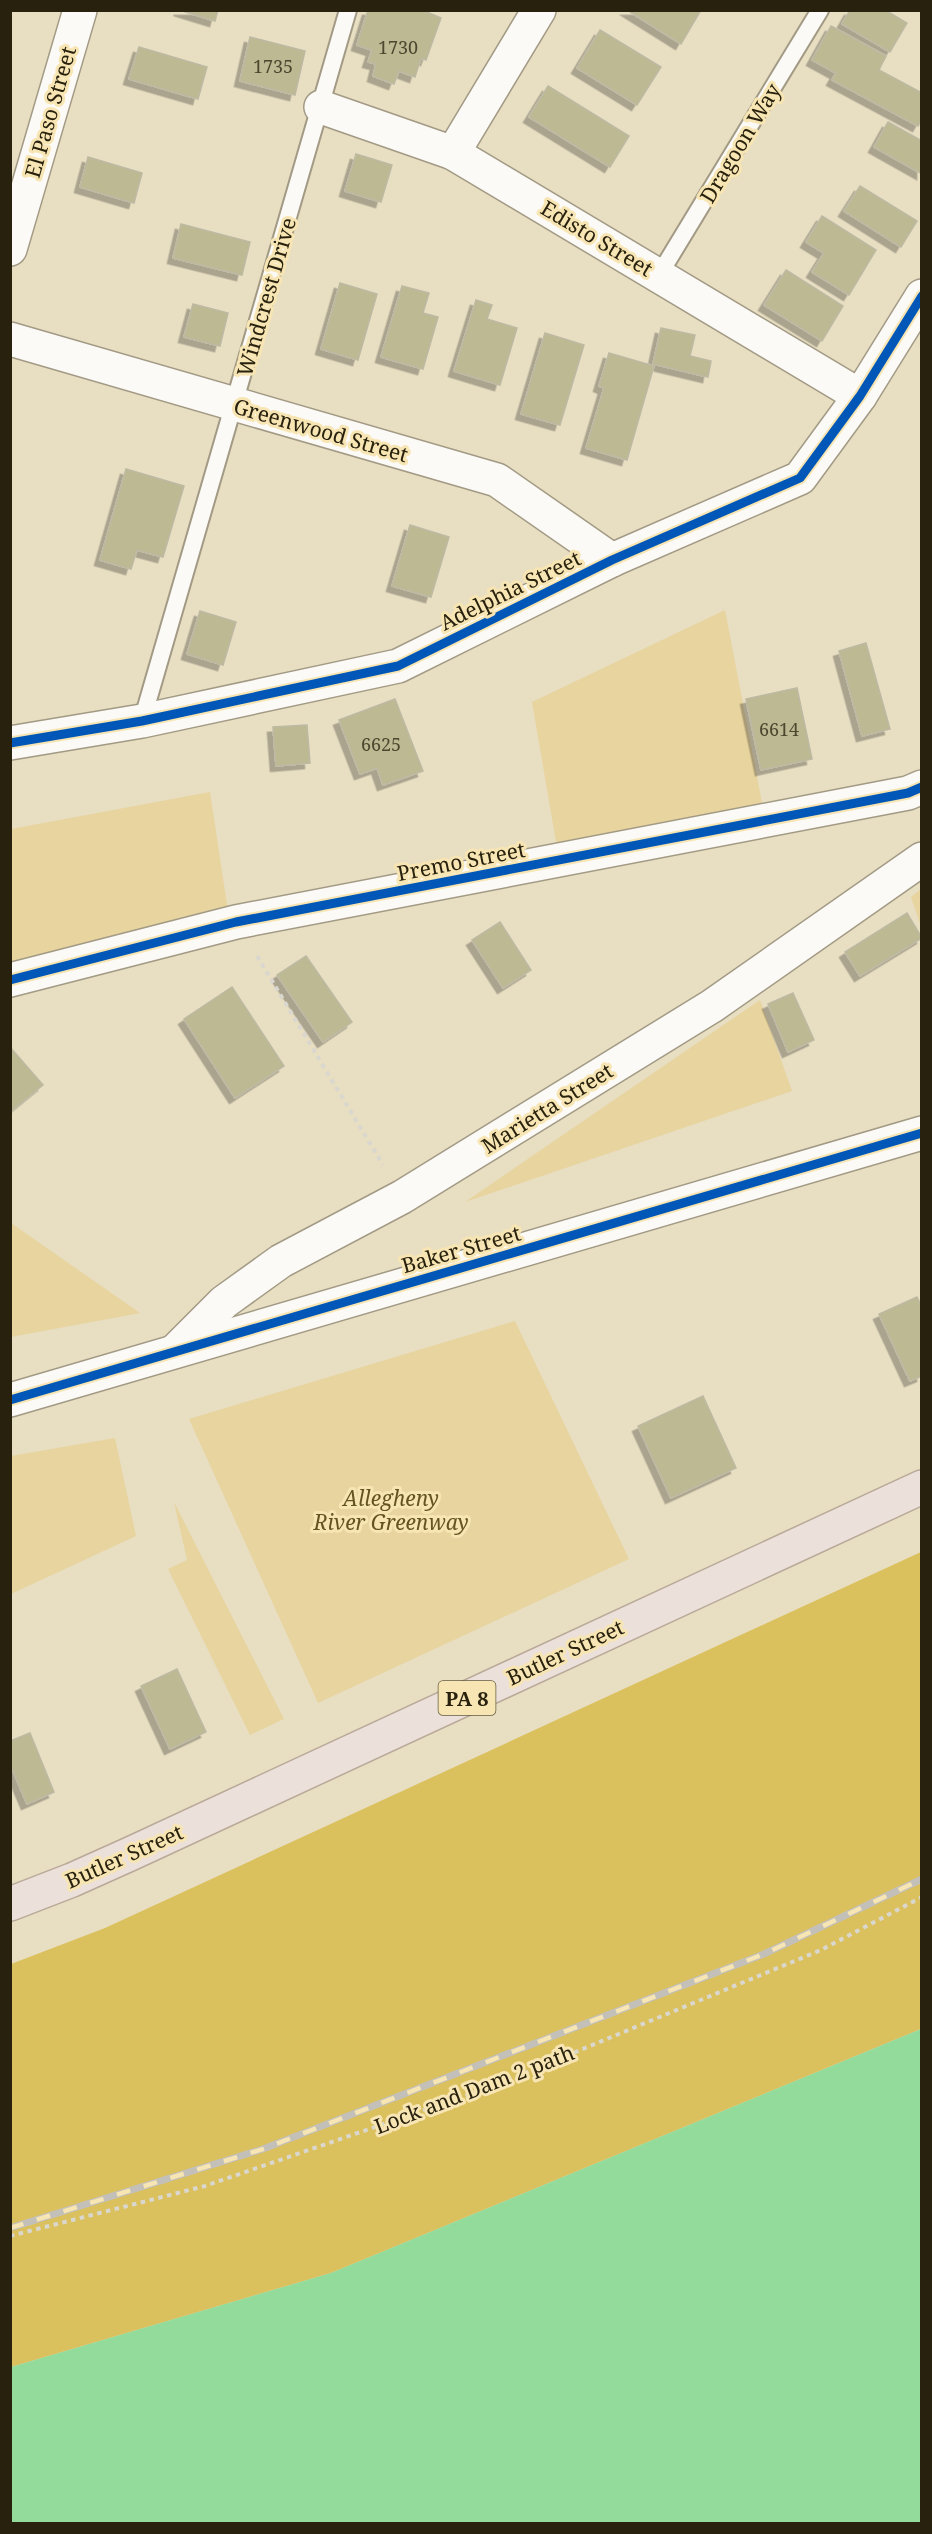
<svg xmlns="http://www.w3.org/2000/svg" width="932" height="2534" font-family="'Noto Serif',serif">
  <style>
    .green { fill: #e7d49f }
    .forest { fill: #dbc05e }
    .water { fill: #92db9b }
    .building { fill: #bdb993; stroke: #bdb9a3; stroke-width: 1.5; filter: url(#shadow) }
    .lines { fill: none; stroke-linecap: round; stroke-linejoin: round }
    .lane-casing { stroke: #a29a85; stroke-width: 20 }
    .street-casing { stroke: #a29a85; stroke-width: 36 }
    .highway-casing { stroke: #b9a999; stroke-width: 36 }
    .path { stroke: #dad7ce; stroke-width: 4; stroke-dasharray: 4.5 4.5; stroke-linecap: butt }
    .lane { stroke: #fcfaf6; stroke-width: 16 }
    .street { stroke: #fcfaf6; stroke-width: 33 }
    .highway { stroke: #ece0da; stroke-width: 33 }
    .rail-casing { stroke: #c3c0b9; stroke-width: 7 }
    .rail { stroke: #f7e5b3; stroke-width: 4.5; stroke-dasharray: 14; stroke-linecap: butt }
    .cycleway-casing { stroke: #f7e5b3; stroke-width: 13 }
    .cycleway { stroke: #0057b8; stroke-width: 9 }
    .labels { text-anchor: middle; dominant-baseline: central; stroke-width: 6; stroke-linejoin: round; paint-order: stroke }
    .number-label { font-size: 18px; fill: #4d472f }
    .shield { fill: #f7e5b3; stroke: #665c40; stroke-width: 1.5 }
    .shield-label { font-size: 20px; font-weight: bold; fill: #28210e }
    .street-label { font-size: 21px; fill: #28210e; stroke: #f7e5b3 }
    .park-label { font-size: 21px; font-style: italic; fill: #655421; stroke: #f7e5b3 }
  </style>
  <defs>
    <filter id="shadow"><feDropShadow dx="-5.5" dy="5.5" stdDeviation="0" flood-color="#0004"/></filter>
  </defs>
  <rect width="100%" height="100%" fill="#e8dec2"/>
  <g class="green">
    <path d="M725 610 768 834 561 871 532 702Z"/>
    <path d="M210 792 231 931 11 971V829Z"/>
    <path d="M921 889V926L911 897Z"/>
    <path d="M760 1000 792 1091 465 1202Z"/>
    <path d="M11 1223 140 1313 11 1337Z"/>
    <path d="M515 1321 629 1559 318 1703 189 1419Z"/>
    <path d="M115 1438 136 1536 11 1594V1456Z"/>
    <path d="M174 1502 284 1719 250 1735 168 1569 187 1560Z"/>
  </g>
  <path class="forest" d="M921 1552V2029L331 2273 11 2367V1964L105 1928Z"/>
  <path class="water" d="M921 2029V2523H11V2367L331 2273Z"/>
  <g class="building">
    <path d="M179 10H218L215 21Z"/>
    <path d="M368 10H422L441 18 426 60 421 58 415 77 399 71 394 84 373 76 376 64 368 62 372 50 357 45Z"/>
    <path d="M627 10H701L681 44Z"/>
    <path d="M850 10H885L907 23 890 52 842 24Z"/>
    <path d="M831 26 886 56 879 70 922 93V119L918 126 832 80 836 73 812 60Z"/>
    <path d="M600 30 661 67 637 105 577 68Z"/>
    <path d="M250 37 305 51 295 95 240 81Z"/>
    <path d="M139 47 207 67 198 99 129 79Z"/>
    <path d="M548 86 629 136 610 167 529 117Z"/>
    <path d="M888 122 922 141V174L874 147Z"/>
    <path d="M356 154 392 165 381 202 345 191Z"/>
    <path d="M88 157 142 173 134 203 80 187Z"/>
    <path d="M860 186 917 221 901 247 844 211Z"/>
    <path d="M822 216 876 250 849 295 812 272 824 253 806 242Z"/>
    <path d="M181 224 250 242 242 275 173 258Z"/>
    <path d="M786 270 843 306 822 341 764 305Z"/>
    <path d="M340 283 377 294 358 360 321 349Z"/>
    <path d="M402 286 429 293 423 313 438 317 423 369 381 357Z"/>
    <path d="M476 300 492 305 487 319 517 328 500 385 454 371Z"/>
    <path d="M193 304 228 313 220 346 184 337Z"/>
    <path d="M661 328 695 335 690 356 711 361 708 377 653 364Z"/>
    <path d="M545 333 584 345 560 425 521 414Z"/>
    <path d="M609 353 654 366 627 460 586 448 604 388 599 386Z"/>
    <path d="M126 469 184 486 163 557 137 550 131 569 100 560Z"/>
    <path d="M410 525 449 537 431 597 392 586Z"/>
    <path d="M200 611 236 622 223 665 187 654Z"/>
    <path d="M866 643 890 729 862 736 839 651Z"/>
    <path d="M797 688 812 759 761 770 746 699Z"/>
    <path d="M395 699 423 771 383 785 377 768 360 774 339 720Z"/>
    <path d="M307 725 310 763 276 766 273 727Z"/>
    <path d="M907 913 922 938 860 976 845 952Z"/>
    <path d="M500 922 531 970 503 988 472 940Z"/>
    <path d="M306 956 352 1022 323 1042 277 975Z"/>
    <path d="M232 987 284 1066 235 1098 184 1019Z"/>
    <path d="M793 993 814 1040 788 1052 768 1004Z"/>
    <path d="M10 1047 43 1085 10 1112Z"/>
    <path d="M917 1297 922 1307V1376L910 1381 879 1314Z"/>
    <path d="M703 1396 736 1468 671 1498 638 1426Z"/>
    <path d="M177 1669 206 1732 170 1749 141 1686Z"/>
    <path d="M30 1733 54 1792 27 1804 10 1764V1741Z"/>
  </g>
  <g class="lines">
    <g class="lane-casing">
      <g id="lane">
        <path d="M659 275 820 10"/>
        <path d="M142 721 348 10"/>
      </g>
    </g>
    <g class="street-casing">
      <g id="street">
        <path d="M321 107 453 153 860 396"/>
        <path d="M453 153 539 10"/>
        <path d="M10 249 80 10"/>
        <path d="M10 339 497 480 612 560"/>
        <path d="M10 743 142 721 398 666 612 560 800 478 860 396 922 296"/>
        <path d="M10 980 236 922 908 793 922 787"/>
        <path d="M176 1350 224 1302 281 1261 402 1197 712 1006 922 859"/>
        <path d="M10 1400 922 1133"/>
      </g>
    </g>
    <g class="highway-casing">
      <path id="highway" d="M10 1904 72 1880 130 1854 922 1487"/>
    </g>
    <g class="path">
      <path d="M257 956 383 1165"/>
      <path d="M10 2236 205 2186 496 2085 821 1950 922 1897"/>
    </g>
    <use href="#lane" class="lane"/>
    <use href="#street" class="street"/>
    <use href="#highway" class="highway"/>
    <g class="rail-casing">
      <path id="rail" d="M10 2228 263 2149 764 1954 922 1879"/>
    </g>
    <use href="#rail" class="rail"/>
    <g class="cycleway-casing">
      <g id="cycleway">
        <path d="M10 743 142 721 398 666 612 560 800 478 860 396 922 296"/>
        <path d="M10 980 236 922 908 793 922 787"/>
        <path d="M10 1400 922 1133"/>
      </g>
    </g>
    <use href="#cycleway" class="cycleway"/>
  </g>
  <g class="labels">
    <g class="number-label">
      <text x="398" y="47">1730</text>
      <text x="273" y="66">1735</text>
      <text x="779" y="729">6614</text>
      <text x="381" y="744">6625</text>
    </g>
    <rect class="shield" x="438.5" y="1681" width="57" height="34" rx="4.5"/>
    <g class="shield-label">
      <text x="467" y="1698">PA 8</text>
    </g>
    <g class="street-label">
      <text transform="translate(50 112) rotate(-74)">El Paso Street</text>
      <text transform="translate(740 143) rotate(-59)">Dragoon Way</text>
      <text transform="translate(597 238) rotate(31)">Edisto Street</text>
      <text transform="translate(266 297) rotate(-74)">Windcrest Drive</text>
      <text transform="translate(321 430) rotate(16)">Greenwood Street</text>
      <text transform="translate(510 590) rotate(-26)">Adelphia Street</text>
      <text transform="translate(461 861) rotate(-11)">Premo Street</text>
      <text transform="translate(547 1108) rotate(-32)">Marietta Street</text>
      <text transform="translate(461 1249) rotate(-16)">Baker Street</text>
      <text transform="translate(565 1652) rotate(-25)">Butler Street</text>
      <text transform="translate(124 1856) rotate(-24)">Butler Street</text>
      <text transform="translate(474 2089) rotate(-21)">Lock and Dam 2 path</text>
    </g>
    <g class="park-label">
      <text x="391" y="1498">Allegheny<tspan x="391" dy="24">River Greenway</tspan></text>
    </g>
  </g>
  <rect width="932" height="2534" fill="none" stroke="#28210e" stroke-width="24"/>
</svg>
